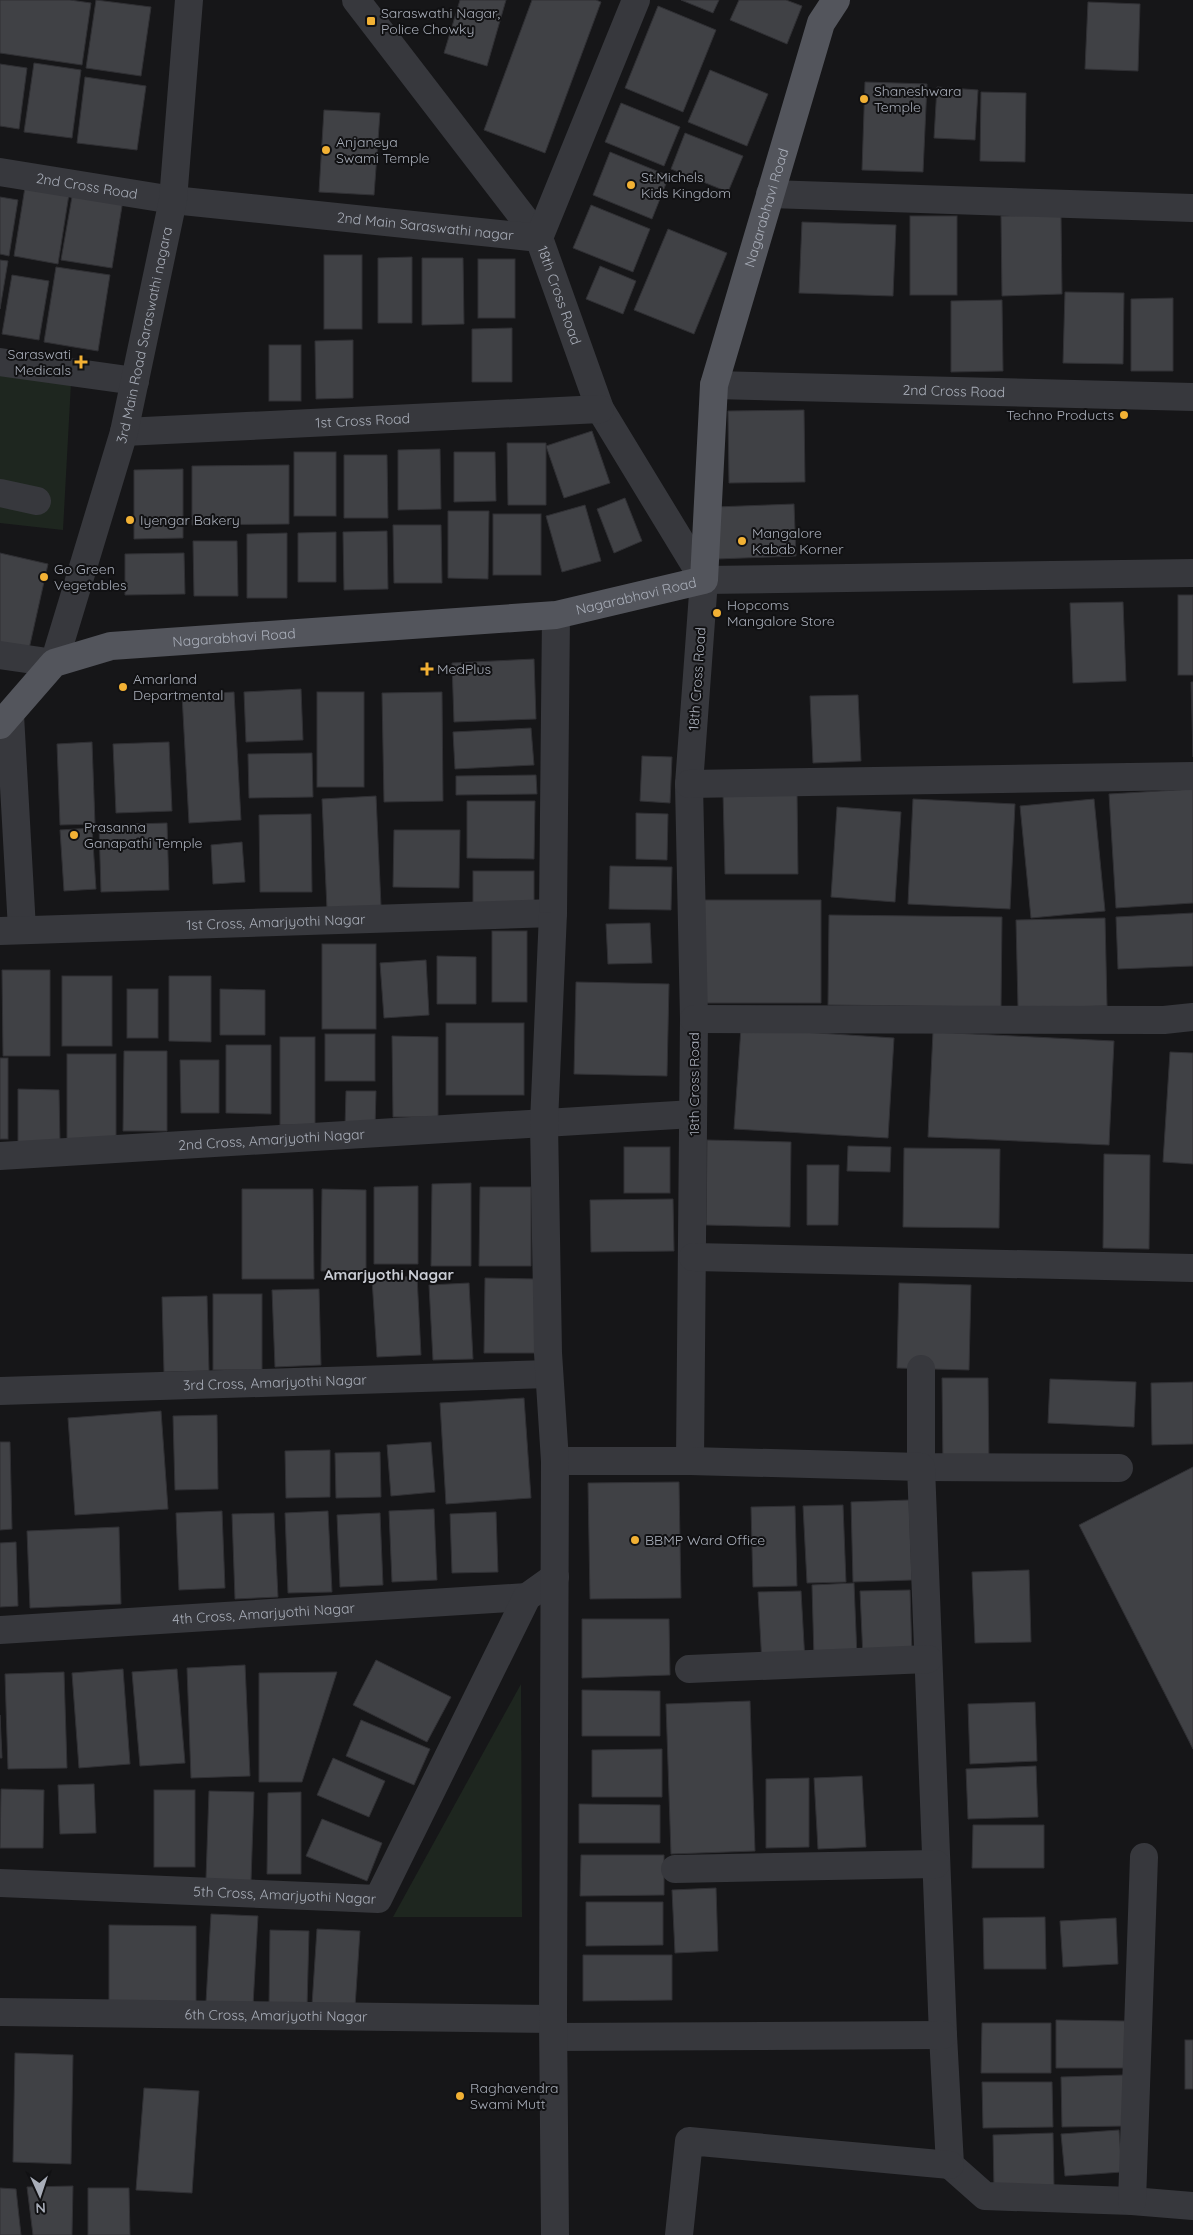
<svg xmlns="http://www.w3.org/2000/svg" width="1193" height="2235" font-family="Quicksand,sans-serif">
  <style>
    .green { fill: #1e261f }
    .building { fill: #404145; stroke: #303034 }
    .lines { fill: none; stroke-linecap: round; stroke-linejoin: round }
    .minor { stroke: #37383d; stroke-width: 28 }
    .major { stroke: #53555c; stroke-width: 28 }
    .poi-dot { fill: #f2b134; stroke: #111113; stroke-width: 2 }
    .labels { text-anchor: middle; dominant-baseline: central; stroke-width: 4; stroke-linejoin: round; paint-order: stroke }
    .poi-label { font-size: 14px; fill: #a8adb8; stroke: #111113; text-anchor: start }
    .street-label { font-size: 14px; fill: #a8adb8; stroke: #111113 }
    .neighbourhood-label { font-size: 15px; font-weight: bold; fill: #c9ccd4; stroke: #111113 }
  </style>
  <rect width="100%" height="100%" fill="#161618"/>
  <g class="green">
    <path d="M0 372 71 383 63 530 0 523Z"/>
    <path d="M521 1684 522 1917H393Z"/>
  </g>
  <g class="building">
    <path d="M0 0H70L91 3 82 65 0 53Z"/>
    <path d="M96 0 151 7 141 76 86 68Z"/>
    <path d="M460 0H506L487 66 444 53Z"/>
    <path d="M532 0H596L601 2 545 153 484 130Z"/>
    <path d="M681 0H719L713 13Z"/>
    <path d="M739 0H786L802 6 787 44 730 20Z"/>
    <path d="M1088 2 1140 4 1138 71 1085 69Z"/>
    <path d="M658 6 716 30 683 112 625 88Z"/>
    <path d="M34 63 81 70 72 138 24 132Z"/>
    <path d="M0 64 27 68 19 129 0 126Z"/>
    <path d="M710 70 768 94 747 146 688 122Z"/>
    <path d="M85 77 146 86 137 150 77 143Z"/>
    <path d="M865 82 927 84 923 172 862 170Z"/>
    <path d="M937 87 978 90 975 140 934 138Z"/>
    <path d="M981 92 1026 93 1025 162 980 161Z"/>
    <path d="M621 103 680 127 664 166 605 142Z"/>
    <path d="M324 110 380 113 374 195 319 192Z"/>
    <path d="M685 133 743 156 728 192 671 169Z"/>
    <path d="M610 152 669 176 652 219 593 195Z"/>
    <path d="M26 181 70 188 58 264 14 256Z"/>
    <path d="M73 191 123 200 112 268 61 260Z"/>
    <path d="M0 197 18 200 9 256 0 254Z"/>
    <path d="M591 205 650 229 633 272 573 248Z"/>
    <path d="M1061 215 1062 294 1002 296 1001 216Z"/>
    <rect x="910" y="216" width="47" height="79"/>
    <path d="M802 222 896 225 893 296 799 293Z"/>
    <path d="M668 229 727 253 694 334 634 310Z"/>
    <rect x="324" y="255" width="38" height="74"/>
    <path d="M412 257V323H378V258Z"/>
    <path d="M422 258H463L464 324 422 325Z"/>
    <rect x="478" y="259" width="37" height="59"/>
    <path d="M0 260 8 261 0 309Z"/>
    <path d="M600 266 636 281 623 314 586 299Z"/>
    <path d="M56 267 110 275 98 351 44 342Z"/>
    <path d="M12 275 49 281 39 340 2 334Z"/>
    <path d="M1065 292 1124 293 1123 364 1063 363Z"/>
    <path d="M1173 298V371H1131V299Z"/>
    <path d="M1002 300 1003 371 951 372V301Z"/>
    <path d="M512 328V382H472V329Z"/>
    <path d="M353 340V398L316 399 315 341Z"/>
    <rect x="269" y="345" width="32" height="56"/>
    <path d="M804 410 805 482 729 483 728 411Z"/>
    <path d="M592 431 610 483 564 498 546 446Z"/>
    <path d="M507 443H546V505H508Z"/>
    <path d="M440 449 441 509 398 510V450Z"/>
    <rect x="294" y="452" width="42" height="64"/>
    <path d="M454 452H495L496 501 454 502Z"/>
    <path d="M344 455H387L388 518H344Z"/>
    <path d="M289 465V524L192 525V466Z"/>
    <path d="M183 469V538L134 539V470Z"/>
    <path d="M625 498 642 541 614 553 597 509Z"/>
    <path d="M794 504 796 556 717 559 715 507Z"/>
    <path d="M585 505 601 561 562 572 546 516Z"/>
    <path d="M448 511H489L488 579 448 578Z"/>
    <rect x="493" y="514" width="48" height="61"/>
    <path d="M393 525H441L442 583H394Z"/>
    <path d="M387 531 388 589 344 590 343 532Z"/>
    <path d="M336 532V582H298V533Z"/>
    <path d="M287 533V598H247V534Z"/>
    <path d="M193 541H237L238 596H194Z"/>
    <path d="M0 553 48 564 29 649 0 643Z"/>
    <path d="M184 553 185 594 125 595V554Z"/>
    <rect x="1178" y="595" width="15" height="80"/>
    <path d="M1123 602 1126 681 1073 683 1070 603Z"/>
    <path d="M534 659 536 719 454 722 452 663Z"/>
    <path d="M1191 682H1193V757Z"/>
    <path d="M301 689 303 740 246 742 244 692Z"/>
    <path d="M234 692 241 820 189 823 182 695Z"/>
    <rect x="317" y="692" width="47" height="95"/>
    <path d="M442 692 443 801 384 802 382 693Z"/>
    <path d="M858 695 861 761 813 763 810 696Z"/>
    <path d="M531 728 534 765 455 769 453 732Z"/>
    <path d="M92 742 95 824 60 825 57 744Z"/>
    <path d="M169 742 172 811 116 813 113 744Z"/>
    <path d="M312 753 313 797 249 798 248 754Z"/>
    <path d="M642 756 672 757 670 803 640 801Z"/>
    <path d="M536 775 537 794 456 795V776Z"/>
    <path d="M1193 789V903L1116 908 1109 794Z"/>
    <path d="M797 791 798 874H725L723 792Z"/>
    <path d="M376 796 381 906 327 909 322 799Z"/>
    <path d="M913 799 1015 804 1010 909 908 904Z"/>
    <path d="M1094 799 1105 911 1031 918 1020 806Z"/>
    <path d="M467 801H535L534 859 467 858Z"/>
    <path d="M837 807 901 812 895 902 831 897Z"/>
    <path d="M636 813 668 814 667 860 636 859Z"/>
    <path d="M311 814 312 892H260L259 815Z"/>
    <path d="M167 823 169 890 101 892 99 825Z"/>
    <path d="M92 828 96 889 64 891 60 830Z"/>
    <path d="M394 830H460L459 888 393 887Z"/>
    <path d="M242 842 245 882 213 884 211 845Z"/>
    <path d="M610 866 672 867 671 910 609 909Z"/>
    <rect x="473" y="871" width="61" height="34"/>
    <path d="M700 900H821V1003H699Z"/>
    <path d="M1193 913V966L1118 969 1116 917Z"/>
    <path d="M829 915 1002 917 1001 1007 828 1005Z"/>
    <path d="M1105 918 1107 1006 1018 1008 1016 920Z"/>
    <path d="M650 923 652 963 608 964 606 924Z"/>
    <rect x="492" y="931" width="35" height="71"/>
    <rect x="322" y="944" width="54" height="85"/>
    <path d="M437 956 476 957V1004H437Z"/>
    <path d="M426 960 429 1015 384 1018 380 963Z"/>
    <path d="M2 970H50V1056H3Z"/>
    <rect x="62" y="976" width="50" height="70"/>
    <path d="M169 976H211V1042L169 1041Z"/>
    <path d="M576 982 669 984 667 1076 574 1074Z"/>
    <rect x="127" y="989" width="31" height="49"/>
    <path d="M220 989 265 990V1035H220Z"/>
    <rect x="446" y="1023" width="78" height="72"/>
    <path d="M741 1028 894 1038 888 1138 734 1129Z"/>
    <path d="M933 1032 1114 1041 1109 1145 928 1137Z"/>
    <rect x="325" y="1034" width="50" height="47"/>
    <path d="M392 1036 438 1037V1117H393Z"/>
    <rect x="280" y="1037" width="35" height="88"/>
    <path d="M226 1045H271V1114L226 1113Z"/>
    <path d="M124 1051H167V1131H123Z"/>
    <path d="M1170 1052 1193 1053V1164L1163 1162Z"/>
    <rect x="67" y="1054" width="49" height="85"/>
    <rect x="0" y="1058" width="8" height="81"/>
    <path d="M180 1060H219V1113H181Z"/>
    <path d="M18 1089 59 1090 60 1142H18Z"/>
    <path d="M346 1091H376L375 1127H345Z"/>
    <path d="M707 1140 791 1142 790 1227 706 1225Z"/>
    <path d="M848 1146 891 1147 890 1172 847 1171Z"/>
    <rect x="624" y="1147" width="46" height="46"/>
    <path d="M904 1148 1000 1149 999 1228 903 1227Z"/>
    <path d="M1104 1154 1150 1155 1149 1249 1103 1248Z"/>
    <path d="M807 1165H839L838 1225H807Z"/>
    <path d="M471 1183V1266H431L432 1184Z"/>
    <path d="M418 1186V1264H374V1187Z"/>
    <path d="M480 1187H531V1266H479Z"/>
    <path d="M242 1189H313L314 1279H242Z"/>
    <path d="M322 1189 366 1190V1271H321Z"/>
    <path d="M673 1199 674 1251 591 1252 590 1200Z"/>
    <path d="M417 1276 421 1355 377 1357 372 1279Z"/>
    <path d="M485 1278 537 1279 536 1353H484Z"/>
    <path d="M469 1283 473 1359 433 1360 429 1285Z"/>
    <path d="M899 1283 971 1285 969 1370 897 1368Z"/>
    <path d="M319 1289 321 1365 275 1367 272 1290Z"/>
    <rect x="213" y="1294" width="49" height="76"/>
    <path d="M207 1296 209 1371 164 1372 162 1297Z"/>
    <path d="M942 1378H988L989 1466 943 1467Z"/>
    <path d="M1050 1379 1136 1382 1134 1427 1048 1423Z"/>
    <path d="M1193 1382V1444L1152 1445 1151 1383Z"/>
    <path d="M524 1398 531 1498 446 1504 440 1403Z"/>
    <path d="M161 1411 168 1509 75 1515 68 1418Z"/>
    <path d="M217 1415 218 1489 175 1490 173 1416Z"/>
    <path d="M0 1442H10L12 1529 0 1530Z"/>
    <path d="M431 1442 435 1492 391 1496 387 1445Z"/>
    <path d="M330 1450V1497L286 1498 285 1451Z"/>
    <path d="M380 1452 381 1497 336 1498 335 1453Z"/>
    <path d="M1193 1467V1749L1079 1525Z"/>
    <path d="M679 1482 681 1598 590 1599 588 1483Z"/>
    <path d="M909 1500 912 1580 853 1582 851 1502Z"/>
    <path d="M843 1505 846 1582 807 1583 803 1506Z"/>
    <path d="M795 1506 797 1586 753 1587 751 1507Z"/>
    <path d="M434 1509 437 1580 392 1582 389 1511Z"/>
    <path d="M222 1511 225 1588 179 1590 176 1513Z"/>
    <path d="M328 1511 332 1592 288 1593 285 1513Z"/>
    <path d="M496 1512 498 1572 452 1573 450 1514Z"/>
    <path d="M274 1513 278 1597 235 1599 232 1514Z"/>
    <path d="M380 1513 383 1585 340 1587 337 1515Z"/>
    <path d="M119 1527 121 1604 30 1608 27 1531Z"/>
    <path d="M16 1542 18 1606 0 1607V1543Z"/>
    <path d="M1029 1570 1031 1642 975 1643 972 1572Z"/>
    <path d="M854 1583 857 1657 814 1658 812 1585Z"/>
    <path d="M910 1590 912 1656 863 1658 860 1591Z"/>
    <path d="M801 1591 805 1662 762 1664 758 1592Z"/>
    <path d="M582 1619H669L670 1675 582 1678Z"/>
    <path d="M376 1660 451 1697 427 1742 353 1705Z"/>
    <path d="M245 1665 250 1776 191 1778 187 1668Z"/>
    <path d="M123 1669 130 1764 79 1768 72 1673Z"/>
    <path d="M177 1669 185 1763 140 1766 132 1672Z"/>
    <path d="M64 1672 67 1768 8 1769 5 1674Z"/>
    <path d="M337 1672 302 1782H259V1673Z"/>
    <path d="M582 1690 660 1691V1736H582Z"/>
    <path d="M750 1701 755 1851 671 1854 666 1704Z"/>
    <path d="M1035 1702 1037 1761 970 1764 968 1704Z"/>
    <path d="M0 1715 2 1758H0Z"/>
    <path d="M361 1720 430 1749 414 1785 346 1756Z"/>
    <path d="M662 1749V1797H592V1750Z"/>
    <path d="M333 1758 385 1781 369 1817 317 1795Z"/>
    <path d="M1036 1766 1038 1817 968 1819 966 1769Z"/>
    <path d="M862 1776 866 1847 818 1849 814 1778Z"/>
    <path d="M809 1778V1847L766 1848V1779Z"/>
    <path d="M94 1784 96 1833 60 1834 58 1785Z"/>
    <path d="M1 1789 44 1790 43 1848H0Z"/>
    <rect x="154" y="1790" width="41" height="77"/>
    <path d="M209 1791 254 1792 251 1881 206 1879Z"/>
    <path d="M301 1792V1874H267L268 1793Z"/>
    <path d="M579 1804 660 1805V1843H579Z"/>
    <path d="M322 1819 382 1843 367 1881 306 1856Z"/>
    <path d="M973 1825H1044V1868H972Z"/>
    <path d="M581 1855H664V1895L580 1896Z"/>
    <path d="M716 1888 718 1951 675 1953 672 1890Z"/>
    <path d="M586 1902H663V1945L586 1946Z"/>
    <path d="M211 1914 258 1916 253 2005 206 2002Z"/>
    <path d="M1045 1917 1046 1969H984L983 1918Z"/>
    <path d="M1116 1918 1118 1964 1063 1967 1060 1921Z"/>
    <path d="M109 1925 196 1926V2005L109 2004Z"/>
    <path d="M317 1929 360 1931 355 2007 312 2005Z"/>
    <path d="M270 1930 309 1931 307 2007 269 2006Z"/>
    <path d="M583 1955H672V2000L583 2001Z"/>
    <path d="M1056 2020 1125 2021V2068H1056Z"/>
    <path d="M982 2023H1051V2073H981Z"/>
    <rect x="1185" y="2040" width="8" height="49"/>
    <path d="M15 2053 73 2055 71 2164 13 2162Z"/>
    <path d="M1124 2075 1125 2126 1062 2127 1061 2077Z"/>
    <path d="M982 2082H1052L1053 2127 983 2128Z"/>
    <path d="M144 2088 199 2091 192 2193 136 2190Z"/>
    <path d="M1119 2130 1122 2172 1065 2176 1061 2134Z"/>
    <path d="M1053 2133 1054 2188 994 2189 993 2135Z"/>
    <path d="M73 2186 72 2235H33L27 2187Z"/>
    <path d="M0 2188 16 2189 21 2235H0Z"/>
    <path d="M88 2188H129L130 2235H88Z"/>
  </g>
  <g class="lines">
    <g class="minor">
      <path id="s1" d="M356 0 539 238 600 409 704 580 689 784 694 1019 690 1461"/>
      <path id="s2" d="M0 172 173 200 539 238 636 0"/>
      <path d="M770 194 1193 208"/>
      <path d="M0 362 135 381"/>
      <path id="s3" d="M714 385 1193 397"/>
      <path id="s4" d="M124 432 600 409"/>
      <path d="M0 493 37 501"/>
      <path d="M704 580 1193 573"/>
      <path id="s5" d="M0 655 54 663 124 432 173 200 189 0"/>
      <path d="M10 715 22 929"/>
      <path d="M689 784 1193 776"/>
      <path id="s6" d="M0 931 553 913"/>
      <path d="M694 1019 1164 1020 1193 1017"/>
      <path id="s7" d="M0 1156 693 1114"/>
      <path d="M693 1257 1193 1268"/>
      <path d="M921 1369V1467L1119 1468"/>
      <path id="s8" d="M0 1391 549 1374"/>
      <path d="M555 1461H690L921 1467 943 2035 950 2165 985 2196 1132 2201 1193 2206"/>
      <path id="s9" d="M0 1630 527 1597"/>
      <path d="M689 1669 928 1659"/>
      <path d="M675 1869 936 1864"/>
      <path id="s10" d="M0 1883 378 1899 527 1597 555 1577"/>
      <path id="s11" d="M0 2012 553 2019"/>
      <path d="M554 2037 943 2035"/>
      <path d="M1132 2201 1144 1857"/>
      <path d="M555 2235 553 2019 555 1461 548 1353 544 1123 553 913 556 615"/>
      <path d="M679 2235 689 2141 950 2165"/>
    </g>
    <path class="major" id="s12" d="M0 725 54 663 111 646 556 615 704 580 714 385 821 23 836 0"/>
  </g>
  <g class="poi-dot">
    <rect x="366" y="16" width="10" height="10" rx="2.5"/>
    <circle cx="864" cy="99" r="5"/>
    <circle cx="326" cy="150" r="5"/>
    <circle cx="631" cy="185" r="5"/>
    <path d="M78.5 354.5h5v5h5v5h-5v5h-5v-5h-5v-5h5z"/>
    <circle cx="1124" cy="415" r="5"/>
    <circle cx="130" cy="520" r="5"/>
    <circle cx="742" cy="541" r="5"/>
    <circle cx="44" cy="577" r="5"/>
    <circle cx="717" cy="613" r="5"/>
    <path d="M424.5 661.5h5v5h5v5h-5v5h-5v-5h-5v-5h5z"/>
    <circle cx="123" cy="687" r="5"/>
    <circle cx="74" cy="835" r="5"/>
    <circle cx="635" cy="1540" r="5"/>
    <circle cx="460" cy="2096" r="5"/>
  </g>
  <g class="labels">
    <g class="poi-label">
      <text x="381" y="13">Saraswathi Nagar,<tspan x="381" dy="16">Police Chowky</tspan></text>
      <text x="874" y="91">Shaneshwara<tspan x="874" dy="16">Temple</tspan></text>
      <text x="336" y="142">Anjaneya<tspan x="336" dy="16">Swami Temple</tspan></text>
      <text x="641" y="177">St.Michels<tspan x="641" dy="16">Kids Kingdom</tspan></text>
      <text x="71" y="354" text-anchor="end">Saraswati<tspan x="71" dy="16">Medicals</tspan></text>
      <text x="1114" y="415" text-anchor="end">Techno Products</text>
      <text x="140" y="520">Iyengar Bakery</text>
      <text x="752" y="533">Mangalore<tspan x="752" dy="16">Kabab Korner</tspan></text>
      <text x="54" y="569">Go Green<tspan x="54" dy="16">Vegetables</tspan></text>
      <text x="727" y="605">Hopcoms<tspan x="727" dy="16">Mangalore Store</tspan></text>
      <text x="437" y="669">MedPlus</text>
      <text x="133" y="679">Amarland<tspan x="133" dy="16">Departmental</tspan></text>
      <text x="84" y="827">Prasanna<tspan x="84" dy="16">Ganapathi Temple</tspan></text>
      <text x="645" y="1540">BBMP Ward Office</text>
      <text x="470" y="2088">Raghavendra<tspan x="470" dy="16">Swami Mutt</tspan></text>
    </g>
    <g class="street-label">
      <text stroke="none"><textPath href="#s2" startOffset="88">2nd Cross Road</textPath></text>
      <text stroke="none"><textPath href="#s12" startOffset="1120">Nagarabhavi Road</textPath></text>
      <text stroke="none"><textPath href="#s2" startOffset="429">2nd Main Saraswathi nagar</textPath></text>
      <text stroke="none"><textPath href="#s1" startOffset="361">18th Cross Road</textPath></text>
      <text stroke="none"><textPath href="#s5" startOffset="395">3rd Main Road Saraswathi nagara</textPath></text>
      <text stroke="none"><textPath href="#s3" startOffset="240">2nd Cross Road</textPath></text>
      <text stroke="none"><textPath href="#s4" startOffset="239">1st Cross Road</textPath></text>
      <text stroke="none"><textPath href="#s12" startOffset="670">Nagarabhavi Road</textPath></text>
      <text stroke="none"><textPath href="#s12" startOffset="265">Nagarabhavi Road</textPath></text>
      <text transform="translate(697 679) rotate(-86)">18th Cross Road</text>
      <text stroke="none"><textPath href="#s6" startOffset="276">1st Cross, Amarjyothi Nagar</textPath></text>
      <text transform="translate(694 1084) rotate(-90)">18th Cross Road</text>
      <text stroke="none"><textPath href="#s7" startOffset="272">2nd Cross, Amarjyothi Nagar</textPath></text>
      <text stroke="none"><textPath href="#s8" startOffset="275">3rd Cross, Amarjyothi Nagar</textPath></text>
      <text stroke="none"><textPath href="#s9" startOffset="264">4th Cross, Amarjyothi Nagar</textPath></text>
      <text stroke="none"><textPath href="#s10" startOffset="285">5th Cross, Amarjyothi Nagar</textPath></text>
      <text stroke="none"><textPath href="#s11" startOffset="276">6th Cross, Amarjyothi Nagar</textPath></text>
    </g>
    <g class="neighbourhood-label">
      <text x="389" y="1274">Amarjyothi Nagar</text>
    </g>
  </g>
  <g transform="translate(40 2195) rotate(177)" stroke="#111113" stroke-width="4" paint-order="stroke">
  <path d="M0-4L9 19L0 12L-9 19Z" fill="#a8adb8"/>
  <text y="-8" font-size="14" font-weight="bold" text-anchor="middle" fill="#a8adb8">N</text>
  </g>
</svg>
